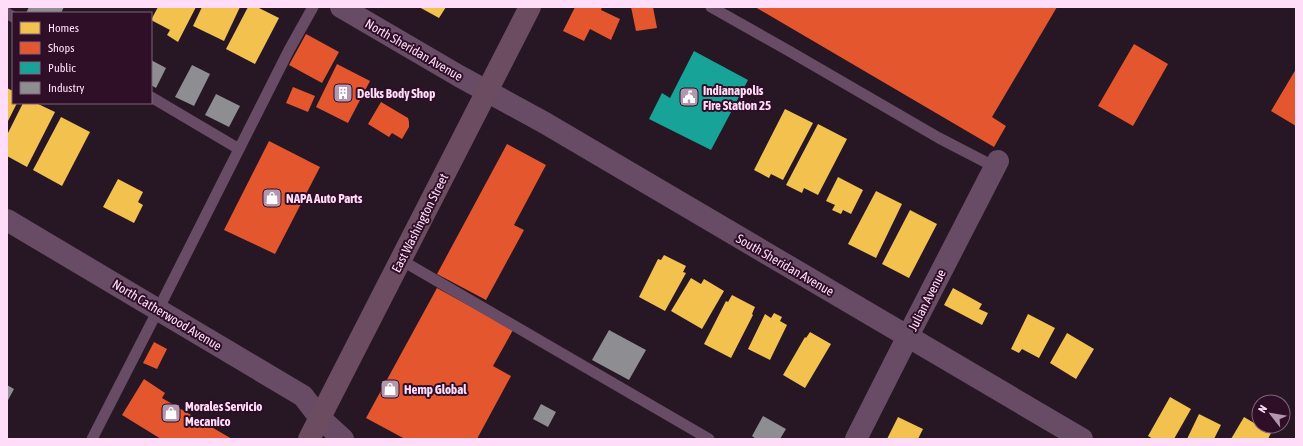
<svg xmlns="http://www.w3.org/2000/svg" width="1303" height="446" font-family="'Asap Condensed',sans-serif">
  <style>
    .homes { fill: #f2c14e }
    .shops { fill: #e4572e }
    .public { fill: #17a398 }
    .industry { fill: #8d8d92 }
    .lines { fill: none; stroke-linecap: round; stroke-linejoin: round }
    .lane { stroke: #684b65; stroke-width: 11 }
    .street { stroke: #684b65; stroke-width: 22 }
    .primary { stroke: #6c4c60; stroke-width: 22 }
    .labels { text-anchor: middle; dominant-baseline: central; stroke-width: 4; stroke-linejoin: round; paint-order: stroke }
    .street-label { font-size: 13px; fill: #ffddf9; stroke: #2e0f27 }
    .poi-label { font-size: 13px; font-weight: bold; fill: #ffddf9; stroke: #2e0f27; text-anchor: start }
  </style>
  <rect width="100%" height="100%" fill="#271623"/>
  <g class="homes">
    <path d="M158 7H196L178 42 167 35 170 30 151 20Z"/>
    <path d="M202 7H240L224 41 193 26Z"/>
    <path d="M248 7H257L279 18 255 64 226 49Z"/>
    <path d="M419 7H446L439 18Z"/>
    <path d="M7 88 13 91V103H17L7 123Z"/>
    <path d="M23 103H36L55 112 27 167 7 156V135Z"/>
    <path d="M785 109 813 123 783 180 771 174 769 178 754 170Z"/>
    <path d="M61 117 90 132 62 186 33 170Z"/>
    <path d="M818 124 847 139 818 195 804 188 802 193 786 185Z"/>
    <path d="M838 177 863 190 851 214 843 210 841 214 832 210 835 205 826 201Z"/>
    <path d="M118 179 143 192 138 202 143 205 134 223 103 207Z"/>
    <path d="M876 191 902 204 876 258 848 244Z"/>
    <path d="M910 210 937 224 909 278 882 264Z"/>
    <path d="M664 255 686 266 683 272 686 273 665 311 639 297 658 259 661 260Z"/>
    <path d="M691 278 701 284 704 279 724 291 702 329 671 311Z"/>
    <path d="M953 288 982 304 979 309 988 313 982 325 944 305Z"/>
    <path d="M732 295 755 307 752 314 753 315 731 358 704 344 726 301 728 302Z"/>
    <path d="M774 313 782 317 780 321 787 325 770 360 748 349 765 314 771 318Z"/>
    <path d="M1028 314 1055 328 1039 358 1022 349 1019 353 1011 349Z"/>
    <path d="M810 332 831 344 805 388 783 375 805 337 806 338Z"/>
    <path d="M1067 333 1094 349 1076 379 1050 363Z"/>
    <path d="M1170 397 1191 409 1174 439H1153L1148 436Z"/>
    <path d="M1199 414 1221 425 1214 439H1187Z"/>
    <path d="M898 417 923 429 918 439H887Z"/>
    <path d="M1244 417 1271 433 1268 439H1231Z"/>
  </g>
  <g class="shops">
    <path d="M575 7H602L601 10 620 19 611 40 590 29 584 41 563 31Z"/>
    <path d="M631 7H653L657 28 636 31Z"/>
    <path d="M755 7H1057L992 117 1006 126 994 147Z"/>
    <path d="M306 34 339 52 322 83 289 65Z"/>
    <path d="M1134 44 1168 64 1133 126 1098 106Z"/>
    <path d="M337 64 370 81 348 123 316 107Z"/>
    <path d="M1296 69V126L1271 111Z"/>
    <path d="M293 87 315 96 308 112 286 103Z"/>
    <path d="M381 102 408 118 409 122V127L402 139 392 133 389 137 368 124Z"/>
    <path d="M269 141 320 167 275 254 224 230Z"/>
    <path d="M507 144 546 165 514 225 524 230 486 300 437 274Z"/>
    <path d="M437 288 513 330 493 366 511 376 477 439H405L366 418Z"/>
    <path d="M154 342 167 349 157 369 143 363Z"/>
    <path d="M144 379 165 393 162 398 232 439H161L122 415Z"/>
  </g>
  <path class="public" d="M694 51 748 80 711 150 649 119 662 93 670 98Z"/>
  <g class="industry">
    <path d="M29 7H64L61 13H26Z"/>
    <path d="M151 60 166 68 156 88 151 85Z"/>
    <path d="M192 65 210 74 194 106 175 97Z"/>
    <path d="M216 94 240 106 229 127 205 115Z"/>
    <path d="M609 330 646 350 629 380 592 360Z"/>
    <path d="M7 385 14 389 7 402Z"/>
    <path d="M541 404 556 412 548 427 533 419Z"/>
    <path d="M763 416 786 429 780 439H756L752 436Z"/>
  </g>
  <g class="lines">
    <g class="lane">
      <path d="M711 7 789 51 939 138 995 167"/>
      <path d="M7 13 13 17"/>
      <path d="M151 97 239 149"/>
      <path d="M401 260 709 439"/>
      <path d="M92 439 158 310 289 50 313 7"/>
    </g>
    <g class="street">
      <path d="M341 7 459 76 545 123 1082 439"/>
      <path d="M7 220 303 396 320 418 343 439"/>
      <path d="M856 439 908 336 998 161"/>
    </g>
    <path class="primary" d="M309 439 530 7"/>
  </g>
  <defs>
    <g id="building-square" transform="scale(1)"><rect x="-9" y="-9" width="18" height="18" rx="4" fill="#b397ae" stroke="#2e0f27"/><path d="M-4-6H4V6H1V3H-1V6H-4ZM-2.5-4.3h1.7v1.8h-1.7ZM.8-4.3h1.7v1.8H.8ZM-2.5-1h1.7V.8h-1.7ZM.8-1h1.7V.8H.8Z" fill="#fff"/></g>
    <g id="civic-square" transform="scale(1)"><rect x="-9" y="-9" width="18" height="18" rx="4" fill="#b397ae" stroke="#2e0f27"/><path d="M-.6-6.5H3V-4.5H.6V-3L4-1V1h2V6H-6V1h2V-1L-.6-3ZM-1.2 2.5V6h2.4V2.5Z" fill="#fff"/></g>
    <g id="shop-square" transform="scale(1)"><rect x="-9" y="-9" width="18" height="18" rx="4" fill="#b397ae" stroke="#2e0f27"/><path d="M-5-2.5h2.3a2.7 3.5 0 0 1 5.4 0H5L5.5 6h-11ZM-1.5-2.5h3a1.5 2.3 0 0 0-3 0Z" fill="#fff"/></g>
  </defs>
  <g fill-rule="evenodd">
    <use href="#building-square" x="343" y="93"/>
    <use href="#civic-square" x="689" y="97"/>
    <use href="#shop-square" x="272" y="198"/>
    <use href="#shop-square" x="390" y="389"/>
    <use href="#shop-square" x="171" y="413"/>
  </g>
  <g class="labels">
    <g class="street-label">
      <text transform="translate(414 50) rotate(30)">North Sheridan Avenue</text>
      <text transform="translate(420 223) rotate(-63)">East Washington Street</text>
      <text transform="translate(785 265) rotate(30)">South Sheridan Avenue</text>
      <text transform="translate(927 300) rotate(-63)">Julian Avenue</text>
      <text transform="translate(167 315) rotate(31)">North Catherwood Avenue</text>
    </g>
    <g class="poi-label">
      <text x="703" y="90">Indianapolis<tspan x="703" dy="15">Fire Station 25</tspan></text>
      <text x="357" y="93">Delks Body Shop</text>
      <text x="286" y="198">NAPA Auto Parts</text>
      <text x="404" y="389">Hemp Global</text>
      <text x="185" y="406">Morales Servicio<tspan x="185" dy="15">Mecanico</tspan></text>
    </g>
  </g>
  <rect width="1303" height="446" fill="none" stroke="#ffddf9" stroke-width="16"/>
  <rect x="12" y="12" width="140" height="92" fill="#2e0f27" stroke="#82617b"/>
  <rect x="20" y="22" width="20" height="12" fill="#f2c14e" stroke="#82617b"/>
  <text x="48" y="32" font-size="12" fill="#ffddf9">Homes</text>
  <rect x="20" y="42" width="20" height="12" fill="#e4572e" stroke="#82617b"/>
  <text x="48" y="52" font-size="12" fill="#ffddf9">Shops</text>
  <rect x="20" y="62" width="20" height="12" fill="#17a398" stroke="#82617b"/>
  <text x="48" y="72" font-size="12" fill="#ffddf9">Public</text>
  <rect x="20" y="82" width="20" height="12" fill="#8d8d92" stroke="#82617b"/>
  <text x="48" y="92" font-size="12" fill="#ffddf9">Industry</text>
  <g transform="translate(1271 414) rotate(301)"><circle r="19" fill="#2e0f27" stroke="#82617b"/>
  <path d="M0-3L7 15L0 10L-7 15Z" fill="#b397ae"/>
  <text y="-6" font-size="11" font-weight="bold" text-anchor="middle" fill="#ffddf9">N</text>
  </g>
</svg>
